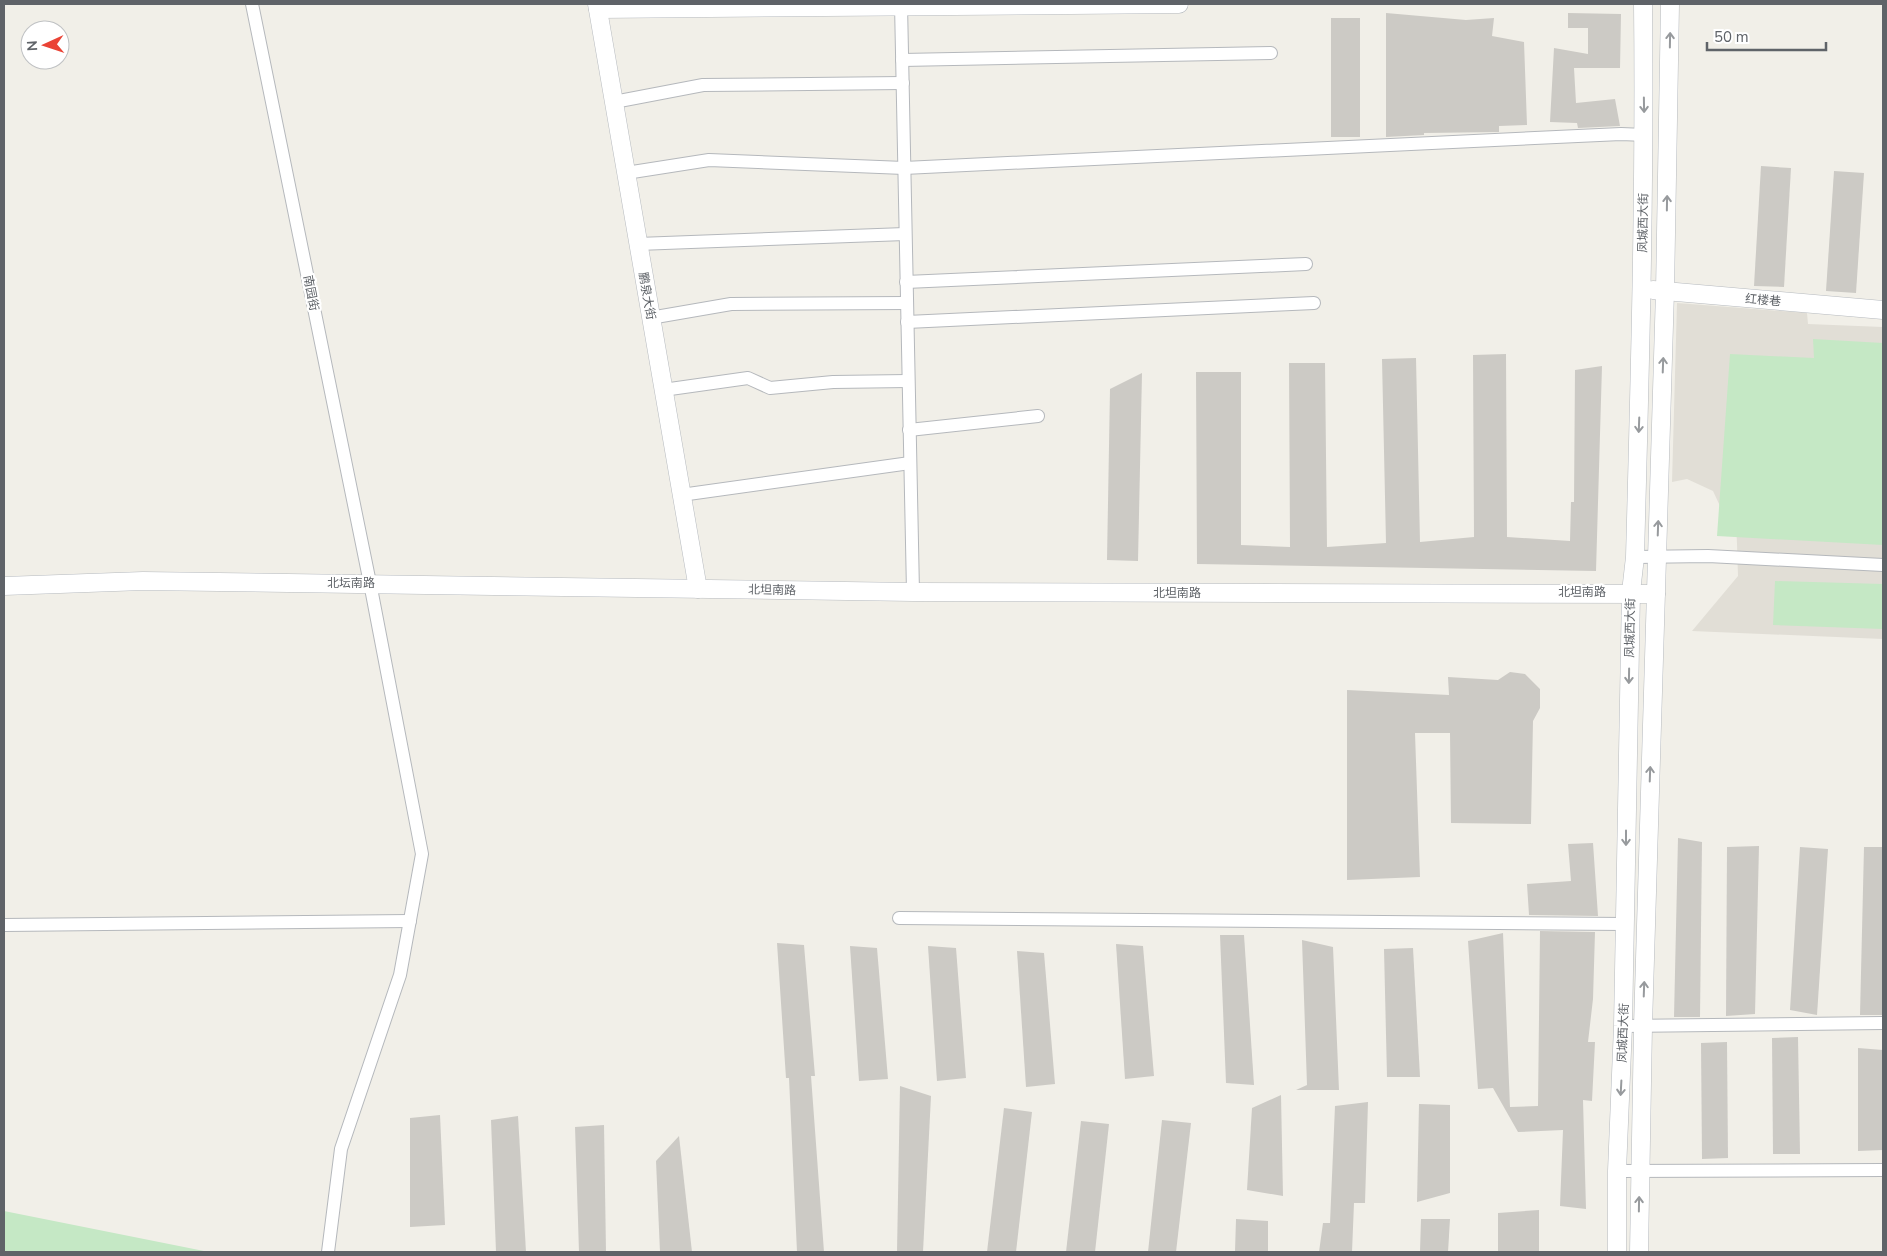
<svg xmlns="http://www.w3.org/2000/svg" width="1887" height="1256" font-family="'Nunito Sans','Noto Sans SC',sans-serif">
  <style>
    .education { fill: #e1ded6 }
    .green { fill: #c5e8c5 }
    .building { fill: #cccac5 }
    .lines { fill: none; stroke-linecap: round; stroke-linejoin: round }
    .street-casing { stroke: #b5b8bc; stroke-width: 14 }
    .secondary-casing { stroke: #b6babf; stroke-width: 19 }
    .street { stroke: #fff; stroke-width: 12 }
    .secondary { stroke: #fff; stroke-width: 18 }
    .oneway { stroke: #979a9d }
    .labels { text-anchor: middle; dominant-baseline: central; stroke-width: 4.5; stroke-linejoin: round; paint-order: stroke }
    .street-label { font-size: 12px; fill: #5f6368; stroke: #fff }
  </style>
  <rect width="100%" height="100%" fill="#f1efe8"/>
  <path class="education" d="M1677 303 1807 313 1808 324 1883 327V639L1692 631 1738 576 1737 544 1736 520 1720 506 1713 491 1687 479 1672 482Z"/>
  <g class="green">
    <path d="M1813 339 1883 343V545L1717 536 1730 354 1814 358Z"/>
    <path d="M1775 581 1883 584V629L1773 625Z"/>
    <path d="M4 1211 209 1252H4Z"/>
  </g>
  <g class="building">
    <path d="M1386 13 1466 20 1494 18 1492 36 1524 42 1527 125 1499 126V132L1424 133V135L1386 137Z"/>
    <path d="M1568 13 1621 14 1620 68H1574L1576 103 1615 99 1620 126 1578 128 1577 123 1550 122 1554 48 1588 54V28H1568Z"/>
    <rect x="1331" y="18" width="29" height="119"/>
    <path d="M1761 166 1791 168 1784 287 1754 286Z"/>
    <path d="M1834 171 1864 173 1856 293 1826 291Z"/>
    <path d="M1506 354 1507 537 1570 541 1571 502H1574L1575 370 1602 366 1596 571 1197 564 1196 372H1241V545L1290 547 1289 363H1325L1327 547 1386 543 1382 359 1416 358 1420 542 1474 537 1473 355Z"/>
    <path d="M1142 373 1138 561 1107 560 1110 389Z"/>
    <path d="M1510 672 1525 674 1540 689V708L1533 721 1531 824 1451 823 1450 733H1415L1420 877 1347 880V690L1449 695 1448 677 1498 680Z"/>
    <path d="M1678 838 1702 842 1700 1017H1674Z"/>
    <path d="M1593 843 1598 916 1529 915 1527 884 1571 881 1568 844Z"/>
    <path d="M1759 846 1755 1014 1726 1016 1727 847Z"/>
    <path d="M1800 847 1828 849 1817 1015 1790 1010Z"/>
    <path d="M1864 847H1883V1015H1860Z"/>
    <path d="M1540 931 1595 932 1593 999 1588 1042H1595L1592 1101 1583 1100 1586 1209 1560 1206 1563 1130 1518 1132 1493 1088 1478 1089 1468 941 1503 933 1510 1107 1538 1106Z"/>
    <path d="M1220 935H1244L1254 1085 1226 1083Z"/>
    <path d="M1302 940 1333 947 1339 1090H1296L1307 1085Z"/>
    <path d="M777 943 804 945 815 1076H811L824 1252H797L789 1078H786Z"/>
    <path d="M1116 944 1143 946 1154 1076 1125 1079Z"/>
    <path d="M850 946 877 948 888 1079 859 1081Z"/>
    <path d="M928 946 956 948 966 1078 937 1081Z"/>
    <path d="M1413 948 1420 1077H1387L1384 949Z"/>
    <path d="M1017 951 1044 953 1055 1084 1026 1087Z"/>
    <path d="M1798 1037 1800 1154H1773L1772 1038Z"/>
    <path d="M1727 1042 1728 1158 1702 1159 1701 1043Z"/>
    <path d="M1858 1048 1883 1050V1150L1858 1151Z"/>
    <path d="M900 1086 931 1096 923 1252H897Z"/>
    <path d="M1281 1095 1283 1196 1247 1190 1252 1108Z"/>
    <path d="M1368 1102 1365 1203H1354L1352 1252H1319L1323 1223H1330L1335 1106Z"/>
    <path d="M1419 1104 1450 1105V1193L1417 1202Z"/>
    <path d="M1004 1108 1032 1112 1016 1252H987Z"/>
    <path d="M440 1115 445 1225 410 1227V1118Z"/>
    <path d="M518 1116 526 1252H496L491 1120Z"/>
    <path d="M1162 1120 1191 1123 1176 1252H1148Z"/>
    <path d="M1081 1121 1109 1124 1095 1252H1066Z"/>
    <path d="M604 1125 606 1252H579L575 1127Z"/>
    <path d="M679 1136 692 1252H660L656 1161Z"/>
    <path d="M1539 1210V1252H1498V1213Z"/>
    <path d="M1236 1219 1268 1221V1252H1235Z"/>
    <path d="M1421 1219H1450L1448 1252H1420Z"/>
  </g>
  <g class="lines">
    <g class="street-casing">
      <g id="street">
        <path d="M252 4 370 583 422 854 400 975 341 1149 328 1252"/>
        <path d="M901 4 913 592"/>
        <path d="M902 60 1271 53"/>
        <path d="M614 102 703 85 903 83"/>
        <path d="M626 173 709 160 904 168 1621 134 1645 135"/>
        <path d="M638 244 905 234"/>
        <path d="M906 282 1306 264"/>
        <path d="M650 318 731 304 907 303"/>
        <path d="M907 322 1314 303"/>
        <path d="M663 390 748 378 770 388 833 382 908 381"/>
        <path d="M909 430 1038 416"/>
        <path d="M681 495 910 463"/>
        <path d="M1635 557 1708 556 1883 565"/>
        <path d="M899 918 1625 924"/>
        <path d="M4 925 410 921"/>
        <path d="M1623 1026 1883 1023"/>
        <path d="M1617 1171 1883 1170"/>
      </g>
    </g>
    <g class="secondary-casing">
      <g id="secondary">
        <path d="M597 4 698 589"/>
        <path d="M598 9 1179 4"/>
        <path d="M1653 290 1883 310"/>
        <path d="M4 586 143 581 913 592 1656 594"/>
        <path d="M1617 1252V1171L1623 1026 1631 592 1635 557C1640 372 1645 188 1643 4"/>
        <path d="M1639 1252 1643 1026 1665 291 1670 4"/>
      </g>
    </g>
    <use href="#street" class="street"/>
    <use href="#secondary" class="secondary"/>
  </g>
  <defs><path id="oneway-shaft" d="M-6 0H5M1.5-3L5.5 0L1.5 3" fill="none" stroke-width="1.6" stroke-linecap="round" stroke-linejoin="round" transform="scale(1.25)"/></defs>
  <g class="oneway">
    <use href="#oneway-shaft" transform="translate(1670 40) rotate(-89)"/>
    <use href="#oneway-shaft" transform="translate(1644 105) rotate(89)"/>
    <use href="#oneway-shaft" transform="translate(1667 203) rotate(-89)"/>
    <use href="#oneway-shaft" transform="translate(1663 365) rotate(-88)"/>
    <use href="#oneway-shaft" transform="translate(1639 425) rotate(92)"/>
    <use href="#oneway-shaft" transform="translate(1658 528) rotate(-88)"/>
    <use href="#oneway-shaft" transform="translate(1629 676) rotate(91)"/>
    <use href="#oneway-shaft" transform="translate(1650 774) rotate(-88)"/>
    <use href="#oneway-shaft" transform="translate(1626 838) rotate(90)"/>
    <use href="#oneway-shaft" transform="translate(1644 989) rotate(-88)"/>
    <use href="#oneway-shaft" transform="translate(1621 1088) rotate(93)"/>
    <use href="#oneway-shaft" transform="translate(1639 1204) rotate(-89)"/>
  </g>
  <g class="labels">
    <g class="street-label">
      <text transform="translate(1643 223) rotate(-89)">凤城西大街</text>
      <text transform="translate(311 293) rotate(79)">南园街</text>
      <text transform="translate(647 296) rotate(80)">鹏泉大街</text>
      <text transform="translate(1763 300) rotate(5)">红楼巷</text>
      <text x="351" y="583">北坛南路</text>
      <text transform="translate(772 590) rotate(1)">北坦南路</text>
      <text x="1582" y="592">北坦南路</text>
      <text x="1177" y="593">北坦南路</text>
      <text transform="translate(1630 628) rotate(-89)">凤城西大街</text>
      <text transform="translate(1623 1033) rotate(-88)">凤城西大街</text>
    </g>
  </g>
  <rect width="1887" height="1256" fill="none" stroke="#5f6368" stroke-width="10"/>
  <g transform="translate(45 45) rotate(267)"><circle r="24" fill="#ffffff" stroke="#bfc1c3"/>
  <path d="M0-4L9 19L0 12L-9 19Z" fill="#ea4335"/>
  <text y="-8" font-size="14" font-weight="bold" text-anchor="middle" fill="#5f6368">N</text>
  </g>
  <path d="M1707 42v8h119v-8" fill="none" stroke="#5f6368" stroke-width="2.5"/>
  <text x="1714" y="42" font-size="15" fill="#5f6368" stroke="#ffffff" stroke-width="4" paint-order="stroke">50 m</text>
</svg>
